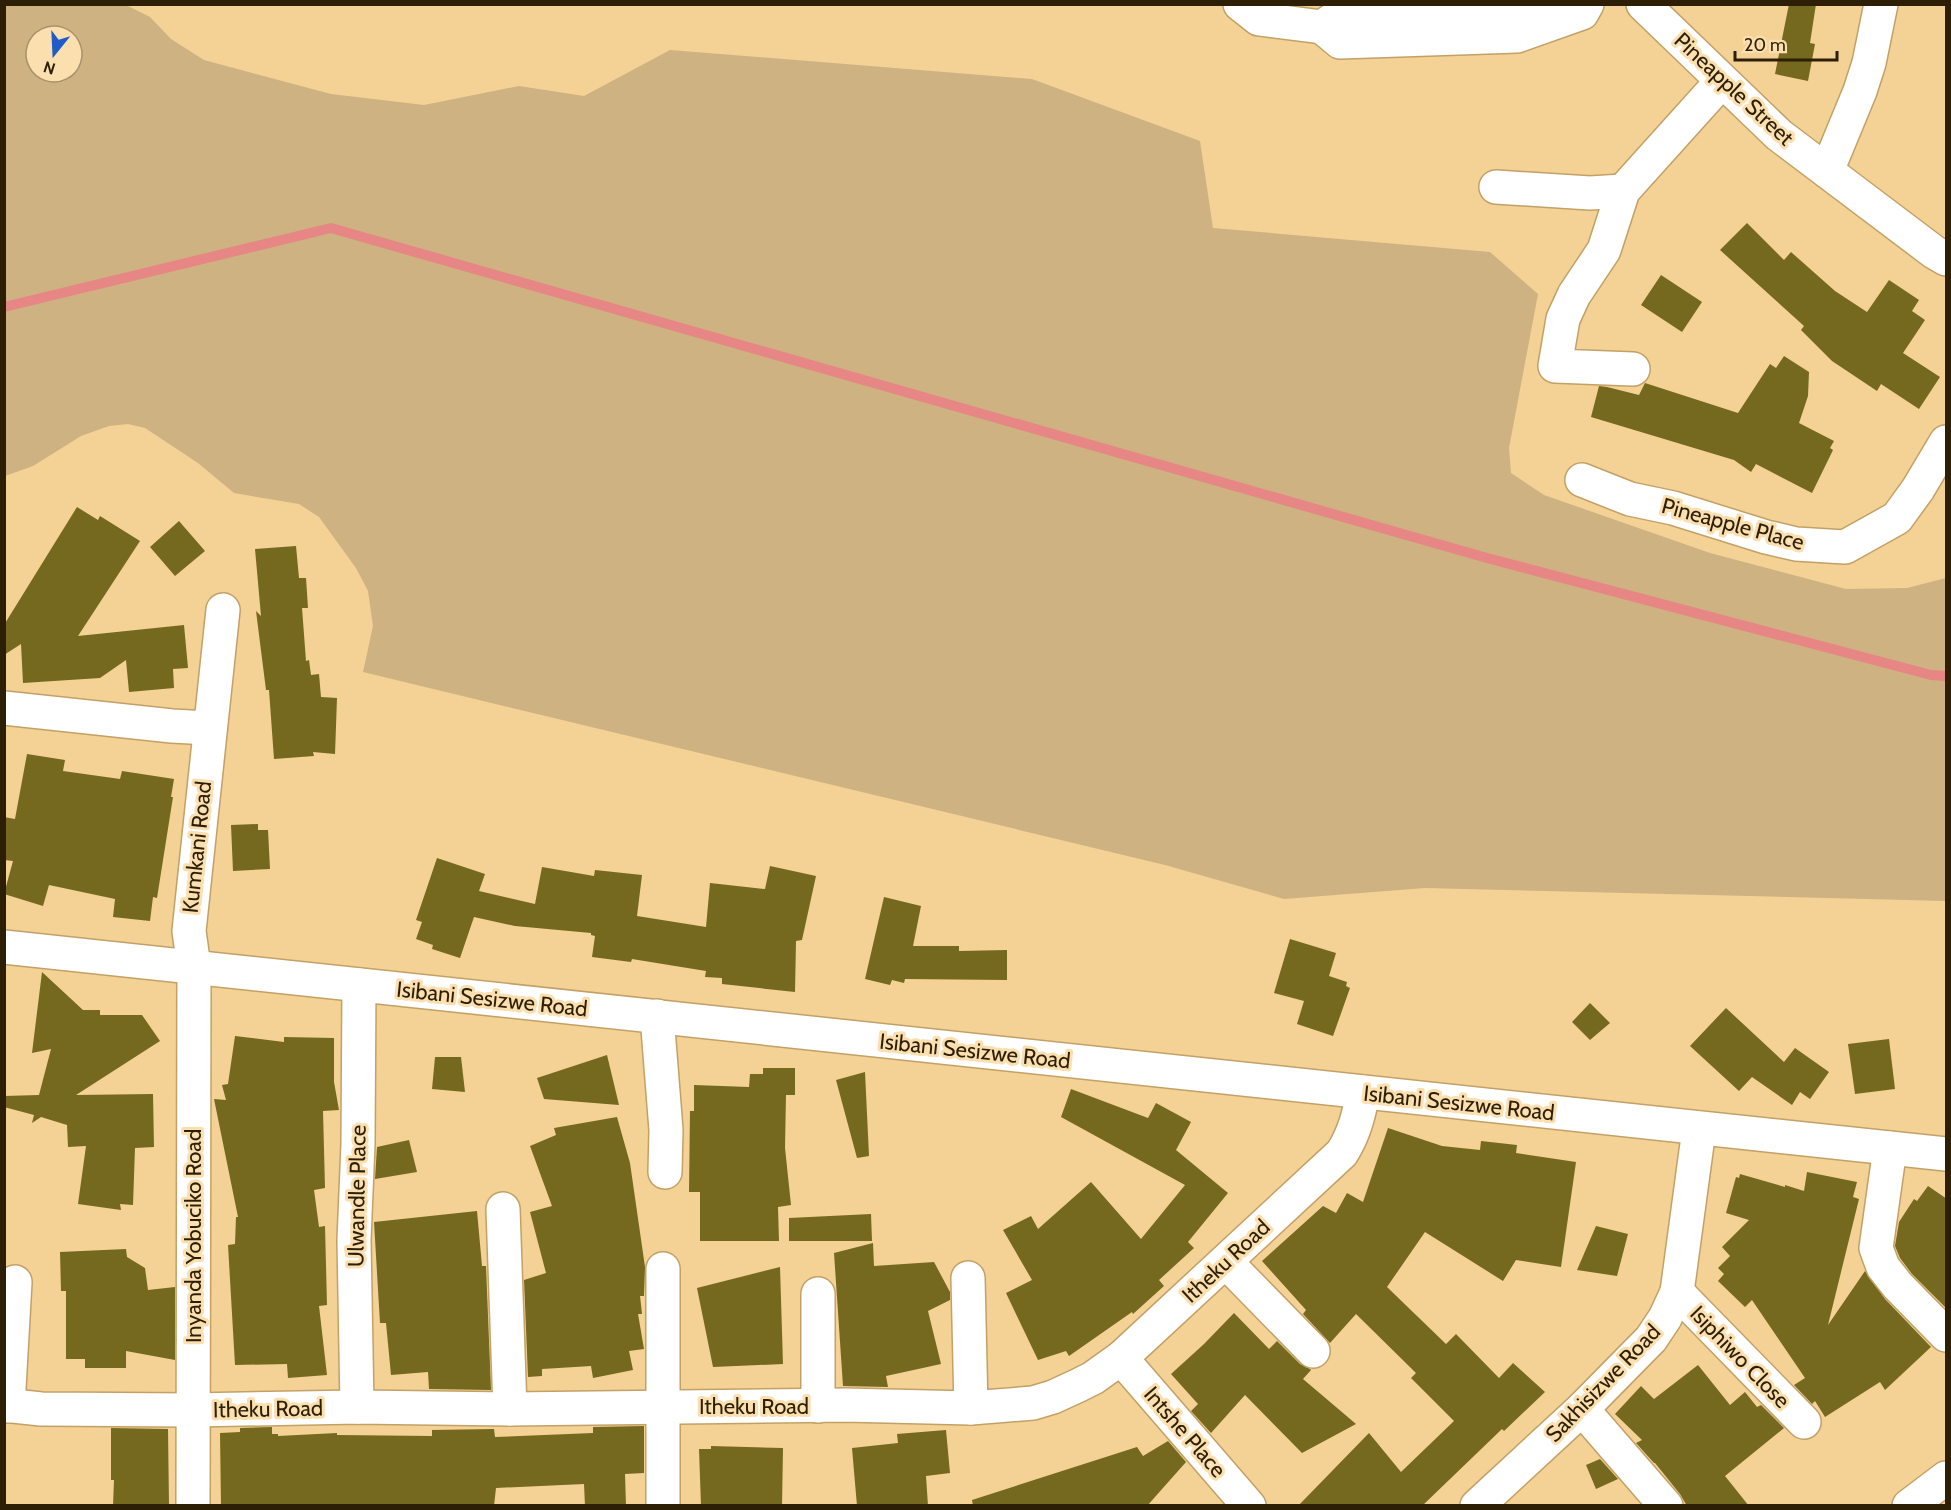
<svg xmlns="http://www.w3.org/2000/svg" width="1951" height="1510" font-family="Cabin,sans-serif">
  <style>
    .green { fill: #cfb281; fill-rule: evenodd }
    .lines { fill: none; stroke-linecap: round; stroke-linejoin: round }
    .stream { stroke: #e68685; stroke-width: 10 }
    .building { fill: #74691e }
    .street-casing { stroke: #c3a166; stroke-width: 36 }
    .street { stroke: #fff; stroke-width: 33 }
    .labels { text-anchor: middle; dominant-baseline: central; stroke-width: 6; stroke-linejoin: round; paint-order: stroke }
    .street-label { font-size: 22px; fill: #2c1f06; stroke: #fbdfaf }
  </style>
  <rect width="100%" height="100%" fill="#f4d195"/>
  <path class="green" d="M5 4 126 5 150 17 171 39 204 60 331 94 424 105 519 86 584 96 670 50 1032 79 1200 141 1213 228 1490 252 1538 294 1509 448 1511 473 1544 495 1710 553 1846 589 1907 588 1946 578V901L1425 888 1284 899 1165 865 363 672 373 626 368 591 356 568 319 517 299 504 234 493 198 463 145 428 128 424 109 426 81 436 33 466 5 476ZM36 36H72V72H36Z"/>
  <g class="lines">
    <path class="stream" d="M4 307 331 228 1487 558 1931 675 1946 676"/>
  </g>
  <g class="building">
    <path d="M1789 4H1816L1810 43 1815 44 1808 81 1775 74Z"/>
    <path d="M1747 223 1784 260 1791 252 1835 291 1867 312 1889 280 1919 300 1912 311 1925 320 1903 353 1940 377 1919 409 1881 384 1877 391 1832 361 1801 330 1804 326 1720 250Z"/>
    <path d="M1661 275 1702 302 1682 332 1641 305Z"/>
    <path d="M1784 356 1809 372 1808 396 1799 423 1834 441 1830 448 1833 450 1812 493 1756 464 1751 472 1734 460 1591 417 1599 386 1607 387 1639 395 1645 383 1738 413 1770 364 1776 368Z"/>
    <path d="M77 507 98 520 100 516 140 541 78 636 184 625 188 668 173 669 174 688 129 692 126 660 100 678 23 683 21 644 4 655V625Z"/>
    <path d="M179 521 205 551 175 576 150 547Z"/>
    <path d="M296 546 299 578H306L308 608H302L306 661 309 660 311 675 319 674 321 697 337 698 335 754 313 752 314 756 274 759 269 690H266L256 611 261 616 255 549Z"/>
    <path d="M27 754 65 760 63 771 120 779 122 771 174 779 171 797H173L157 898 153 897 150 921 113 917 115 899 49 885 43 906 4 894 13 861 4 860V817L15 819Z"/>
    <path d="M258 824V830H268L270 869 233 871 231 825Z"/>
    <path d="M437 858 485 874 479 891 535 904 542 867 594 876 595 870 642 875 637 916 706 927 710 883 765 889 770 866 816 876 802 940 796 941 795 992 722 984V978L705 977 706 971 632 959 631 962 592 957 595 936 591 935V933L515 926 474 917 460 958 432 949 433 945 416 939 422 922 416 920Z"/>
    <path d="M884 897 921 906 913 946H959V951L1007 950V980L905 979 904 983 892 980 890 985 865 979Z"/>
    <path d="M1290 939 1336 953 1329 976 1347 982 1346 986 1350 988 1333 1036 1297 1024 1304 1001 1274 993Z"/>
    <path d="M42 972 83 1010H100V1015H142L160 1041 76 1095 153 1094 154 1147 135 1148 133 1205 120 1204 121 1210 78 1204 86 1146 68 1147 67 1125 41 1117 32 1123 34 1115 4 1107V1096L39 1095 51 1049 32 1053Z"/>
    <path d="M1590 1003 1610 1023 1590 1040 1572 1022Z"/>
    <path d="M1726 1008 1784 1062 1795 1048 1829 1072 1810 1099 1800 1092 1792 1105 1752 1077 1739 1091 1690 1046Z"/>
    <path d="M235 1036 284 1042V1037L334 1038V1082L339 1110 323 1111 325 1188 314 1190 319 1227 325 1226 327 1305 319 1306 327 1375 288 1378 287 1364 235 1365 228 1245 235 1244 236 1217H238L214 1099 226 1100 222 1085 228 1084Z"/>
    <path d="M1889 1039 1895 1089 1855 1094 1848 1044Z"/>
    <path d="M607 1055 619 1105 544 1099 537 1078Z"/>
    <path d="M435 1057H461L465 1092 432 1089Z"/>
    <path d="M763 1068H795V1095H786L785 1148 791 1205 778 1207 779 1241H700V1192H689L690 1111H694V1085L749 1087 750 1074H763Z"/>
    <path d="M865 1072 869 1156 857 1158 836 1080Z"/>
    <path d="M1071 1089 1148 1118 1156 1103 1191 1122 1176 1150 1228 1193 1188 1242 1194 1248 1159 1280 1164 1286 1133 1314 1132 1312 1069 1356 1066 1351 1038 1360 1006 1293 1032 1280 1003 1230 1031 1216 1038 1229 1091 1182 1141 1239 1185 1185 1061 1117Z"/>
    <path d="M617 1117 630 1163 645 1267 644 1296H640L642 1314H638L644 1349 629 1351 633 1370 593 1378 591 1366 542 1369V1376L528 1377 524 1280 546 1273 530 1212 552 1206 530 1146 556 1135 554 1128Z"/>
    <path d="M1388 1128 1442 1146 1480 1150 1481 1141 1517 1145 1516 1153 1576 1162 1561 1267 1516 1260 1503 1281 1425 1232 1387 1287 1446 1344 1456 1334 1499 1378 1513 1363 1545 1392 1504 1431 1502 1429 1422 1506H1298L1369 1433 1401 1472 1454 1421 1411 1378 1416 1373 1356 1314 1330 1343 1303 1314 1306 1310 1262 1261 1323 1206 1336 1213 1347 1193 1363 1202Z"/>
    <path d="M409 1140 417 1172 375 1179 377 1147Z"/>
    <path d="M1807 1172 1857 1182 1853 1197 1859 1199 1828 1325 1865 1271 1885 1299 1931 1347 1885 1390 1880 1382 1825 1417 1815 1401 1812 1404 1794 1385 1805 1378 1752 1300 1745 1307 1718 1281 1724 1274 1718 1268 1730 1256 1722 1247 1749 1220 1726 1213 1736 1177 1739 1178 1740 1174 1785 1187V1185L1804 1191Z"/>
    <path d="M1928 1186 1947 1199V1309L1912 1274 1900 1258 1895 1246 1899 1222 1914 1199 1917 1201Z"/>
    <path d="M477 1211 482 1266H486L491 1390 429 1389 428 1372 391 1375 386 1323H380L374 1222Z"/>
    <path d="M871 1214 872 1241H789V1218Z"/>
    <path d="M1596 1226 1628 1234 1617 1276 1577 1270Z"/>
    <path d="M873 1243 874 1266 934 1262 950 1292V1300L928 1311 941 1364 886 1376 888 1387 843 1386 834 1253Z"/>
    <path d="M126 1249 127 1257 145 1268 148 1290 175 1287V1360L126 1351V1368H85V1359H66V1291H61L60 1252Z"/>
    <path d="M780 1267 783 1364 713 1367 697 1288Z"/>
    <path d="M1234 1313 1269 1349 1277 1341 1300 1364 1310 1369 1311 1370 1303 1379 1356 1424 1302 1453 1245 1395 1211 1433 1191 1411 1198 1404 1171 1374 1204 1344Z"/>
    <path d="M1698 1365 1730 1405 1745 1392 1757 1407 1761 1405 1784 1428 1725 1476 1749 1506H1687L1680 1494 1655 1463H1654L1636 1443 1642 1440 1615 1414 1641 1386 1654 1399Z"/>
    <path d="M644 1426V1473L625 1474 626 1506H585L584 1484 496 1488 494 1506H221L220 1433 240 1432V1428L272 1427V1434H278V1436L337 1433V1435L432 1436V1430L494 1429 495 1437 593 1433V1427Z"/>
    <path d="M111 1428 168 1429 169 1506H113L114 1480H111Z"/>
    <path d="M946 1430 950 1473 926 1476 928 1506H857L852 1448 898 1443 897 1434Z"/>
    <path d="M1168 1441 1186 1462 1147 1506H973L972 1500 1137 1447 1143 1456Z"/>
    <path d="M711 1446 783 1448 782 1506H701L699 1449H711Z"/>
    <path d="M1600 1459 1618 1479 1596 1489 1586 1465Z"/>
  </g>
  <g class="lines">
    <g class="street-casing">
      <g id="street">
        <path d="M1240 4 1259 19 1322 27"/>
        <path d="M1575 4 1552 11 1344 12 1322 27 1340 42 1517 36 1582 13 1587 4"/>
        <path d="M1643 4 1779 135 1934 252 1946 259"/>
        <path d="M1827 171 1860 91 1869 63 1881 4"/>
        <path d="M1496 187 1590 193 1623 191"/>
        <path d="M1633 369 1555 366 1563 319 1574 295 1604 250 1623 191 1722 81"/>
        <path d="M1582 480 1630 499 1673 508 1766 537 1796 544 1845 547 1897 518 1918 489 1946 442"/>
        <path d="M4 708 172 726 209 728"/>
        <path d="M4 947 1946 1154"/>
        <path d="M657 1016 666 1130 665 1172"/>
        <path d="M1890 1148 1876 1248 1883 1267 1898 1286 1946 1335"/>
        <path d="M503 1209 510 1409"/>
        <path d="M1226 1262 1313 1351"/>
        <path d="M663 1269V1506"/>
        <path d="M968 1278 971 1408"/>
        <path d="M1677 1292 1804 1422"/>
        <path d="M818 1294V1406"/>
        <path d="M1121 1358 1249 1506"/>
        <path d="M4 1405 41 1409 192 1410 357 1407 510 1409 845 1405 971 1408 1033 1403 1053 1397 1077 1386 1093 1378 1121 1358 1342 1153C1354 1134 1359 1115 1363 1092"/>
        <path d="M8 1406 15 1282"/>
        <path d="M357 1407 354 1240 358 1144 359 985"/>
        <path d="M1582 1409 1666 1506"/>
        <path d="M193 1506 194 967 189 931 223 610"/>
        <path d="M1477 1506 1582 1409 1651 1339 1665 1318 1677 1292 1699 1129"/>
        <path d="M1909 1506 1946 1478"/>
      </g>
    </g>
    <use href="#street" class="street"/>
  </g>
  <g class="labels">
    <g class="street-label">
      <text transform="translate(1734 89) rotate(43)">Pineapple Street</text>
      <text transform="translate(1733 524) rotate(15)">Pineapple Place</text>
      <text transform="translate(197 847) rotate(-84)">Kumkani Road</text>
      <text transform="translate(492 999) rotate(6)">Isibani Sesizwe Road</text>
      <text transform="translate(975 1051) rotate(6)">Isibani Sesizwe Road</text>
      <text transform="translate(1459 1103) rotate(6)">Isibani Sesizwe Road</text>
      <text transform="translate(357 1196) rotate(-89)">Ulwandle Place</text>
      <text transform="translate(193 1236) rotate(-90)">Inyanda Yobuciko Road</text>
      <text transform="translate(1226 1261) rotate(-43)">Itheku Road</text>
      <text transform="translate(1740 1357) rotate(46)">Isiphiwo Close</text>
      <text transform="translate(1603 1383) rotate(-46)">Sakhisizwe Road</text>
      <text x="754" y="1406">Itheku Road</text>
      <text transform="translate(268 1409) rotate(-1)">Itheku Road</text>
      <text transform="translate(1185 1432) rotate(49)">Intshe Place</text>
    </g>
  </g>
  <rect width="1951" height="1510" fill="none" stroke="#2c1f06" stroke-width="12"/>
  <g transform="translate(54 54) rotate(198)"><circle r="28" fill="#fbdfaf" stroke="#a8926b" stroke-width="1.5"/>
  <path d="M0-4.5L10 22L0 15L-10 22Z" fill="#1f5cc8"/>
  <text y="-9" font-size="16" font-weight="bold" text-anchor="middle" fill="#2c1f06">N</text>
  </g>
  <path d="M1735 51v9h102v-9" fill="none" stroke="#2c1f06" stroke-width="3"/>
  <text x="1744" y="51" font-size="18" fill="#2c1f06" stroke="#fbdfaf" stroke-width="4.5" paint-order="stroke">20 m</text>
</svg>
